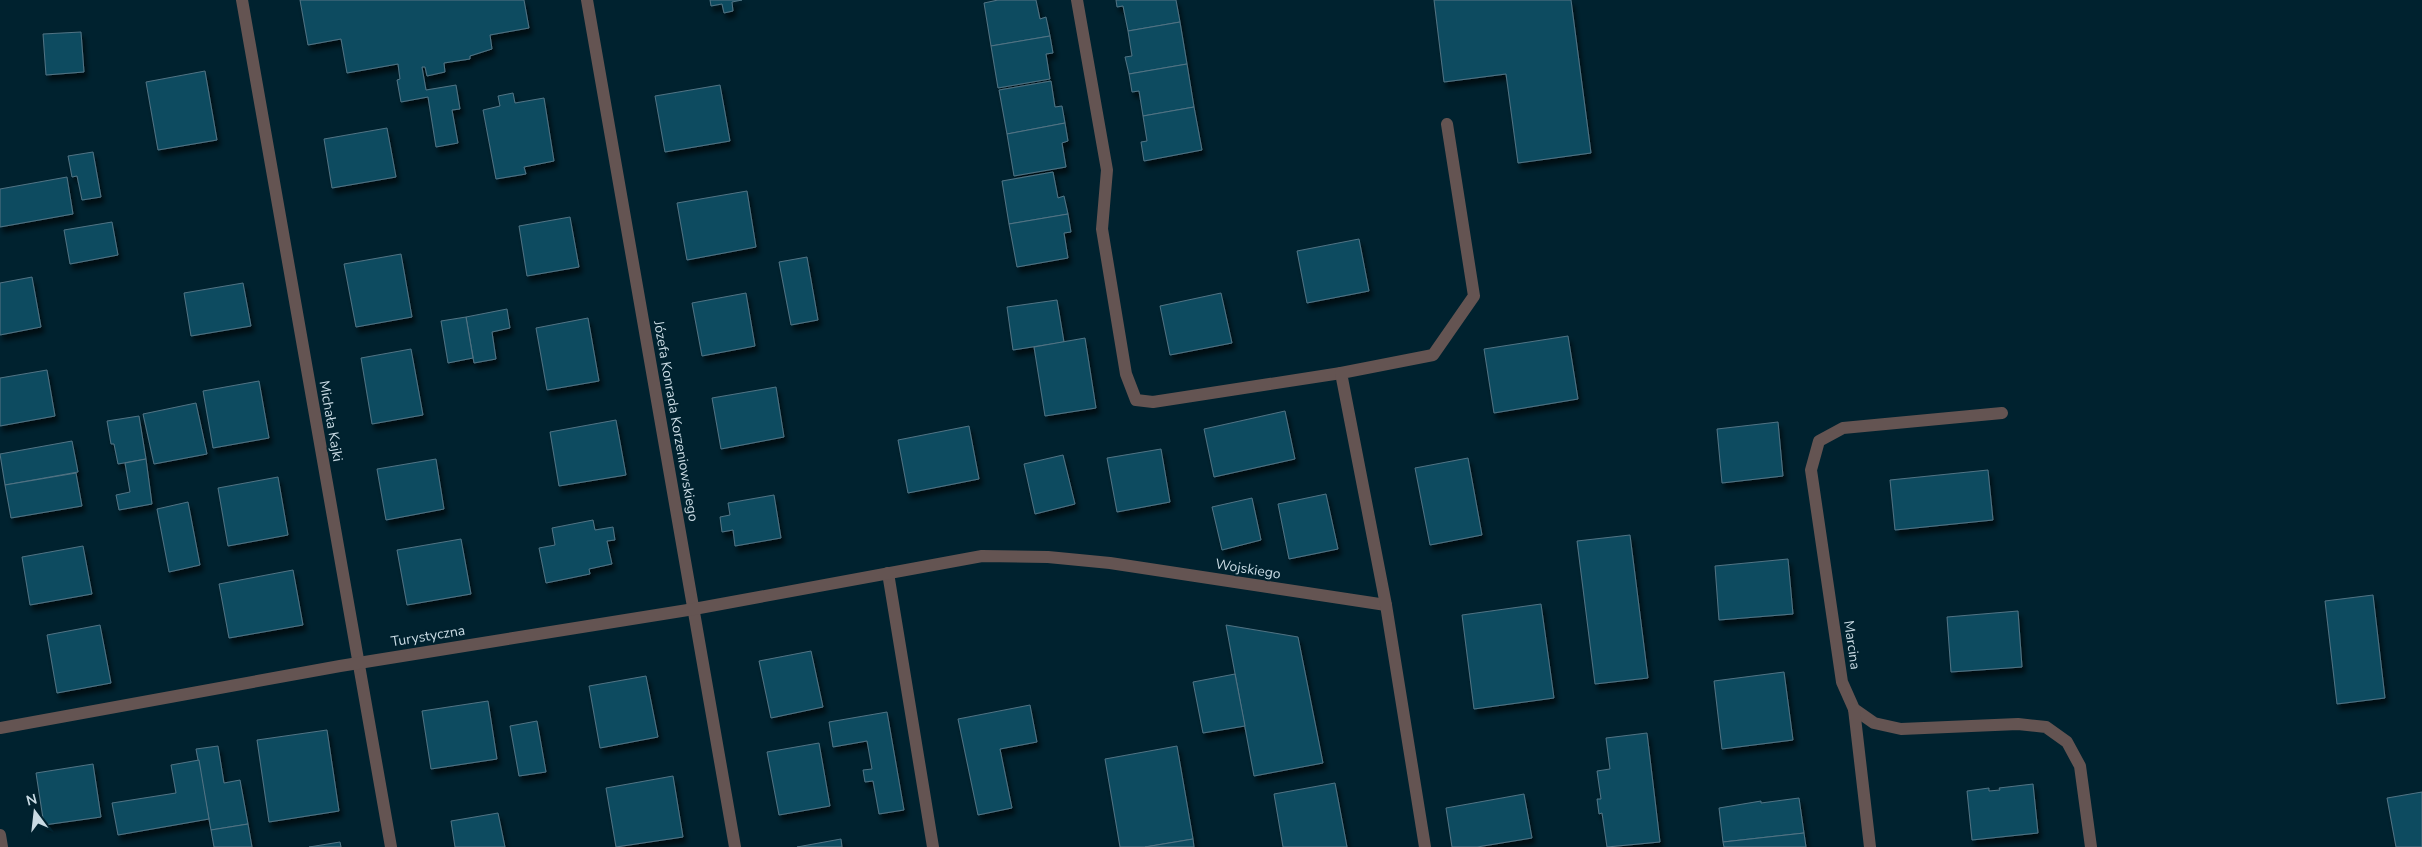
<svg xmlns="http://www.w3.org/2000/svg" width="2422" height="847" font-family="'Nunito Sans',sans-serif">
  <style>
    .building { fill: #114b61; stroke: #517484; filter: url(#shadow) }
    .lines { fill: none; stroke-linecap: round; stroke-linejoin: round }
    .minor { stroke: #645452; stroke-width: 12 }
    .labels { text-anchor: middle; dominant-baseline: central; stroke-width: 4; stroke-linejoin: round; paint-order: stroke }
    .street-label { font-size: 14px; fill: #c9dbe4; stroke: #00222f }
  </style>
  <defs>
    <filter id="shadow"><feDropShadow dx="3" dy="5.5" stdDeviation="2.5" flood-color="#0009"/></filter>
  </defs>
  <rect width="100%" height="100%" fill="#00222f"/>
  <g class="building">
    <path d="M300 0H524L529 28 490 35 492 49 470 56V59L444 63 445 72 427 76 425 67H422L426 90 456 85 460 109 452 110 458 143 436 147 428 97 401 102 397 80 400 79 398 64 347 73 341 39 308 45Z"/>
    <path d="M710 0H742L732 2 733 11 724 13 722 4 711 6Z"/>
    <path d="M998 0H1036L1040 19 1046 17 1050 36 991 46 984 3Z"/>
    <path d="M1116 0H1176L1180 22 1128 31 1123 6 1117 7Z"/>
    <path d="M1434 0H1571L1591 153 1518 163 1506 74 1444 82Z"/>
    <path d="M1180 22 1187 64 1129 74 1125 57 1132 56 1128 31Z"/>
    <path d="M81 32 84 72 46 75 43 34Z"/>
    <path d="M1050 36 1053 53 1046 54 1050 79 998 88 991 46Z"/>
    <path d="M1187 64 1194 107 1143 116 1139 91 1132 92 1129 74Z"/>
    <path d="M205 71 217 140 158 150 146 82Z"/>
    <path d="M1051 81 1055 107 1062 106 1065 123 1007 134 999 90Z"/>
    <path d="M720 85 730 141 665 152 655 96Z"/>
    <path d="M513 93 515 103 544 98 554 161 524 167 526 174 496 179 483 110 500 106 498 96Z"/>
    <path d="M1194 107 1202 150 1144 161 1141 142 1147 141 1143 116Z"/>
    <path d="M1065 123 1068 141 1062 143 1066 167 1014 176 1007 134Z"/>
    <path d="M387 128 396 177 332 188 324 139Z"/>
    <path d="M93 152 101 197 82 200 77 176 72 177 68 156Z"/>
    <path d="M1053 172 1058 198 1064 196 1068 214 1009 224 1002 181Z"/>
    <path d="M67 177 73 214 0 227V189Z"/>
    <path d="M747 191 756 247 687 260 677 203Z"/>
    <path d="M1068 214 1071 232 1064 233 1068 258 1017 267 1009 224Z"/>
    <path d="M570 217 579 267 527 276 519 226Z"/>
    <path d="M112 222 118 255 70 264 64 230Z"/>
    <path d="M1359 239 1369 291 1307 303 1297 251Z"/>
    <path d="M401 254 412 317 356 327 344 264Z"/>
    <path d="M807 257 818 320 791 325 779 262Z"/>
    <path d="M32 277 41 327 0 335V283Z"/>
    <path d="M243 283 251 326 191 336 184 293Z"/>
    <path d="M746 293 755 346 702 356 692 303Z"/>
    <path d="M1221 293 1232 343 1170 355 1160 306Z"/>
    <path d="M1057 300 1064 342 1013 350 1007 307Z"/>
    <path d="M507 309 510 328 492 332 496 359 474 363 466 317Z"/>
    <path d="M466 317 473 358 448 363 441 321Z"/>
    <path d="M588 318 599 381 547 390 536 328Z"/>
    <path d="M1568 336 1578 399 1494 413 1484 349Z"/>
    <path d="M1085 338 1096 408 1045 416 1034 347Z"/>
    <path d="M411 349 423 415 372 424 361 358Z"/>
    <path d="M47 370 55 416 0 426V378Z"/>
    <path d="M259 381 269 438 213 448 203 391Z"/>
    <path d="M776 387 784 437 721 449 712 398Z"/>
    <path d="M196 403 207 454 154 464 143 414Z"/>
    <path d="M1285 411 1295 459 1214 477 1204 429Z"/>
    <path d="M139 416 146 459 118 464 114 444H111L107 421Z"/>
    <path d="M616 420 626 475 559 486 550 432Z"/>
    <path d="M1778 422 1783 476 1722 483 1717 429Z"/>
    <path d="M969 426 979 479 908 493 898 440Z"/>
    <path d="M72 441 78 472 5 485 0 454Z"/>
    <path d="M1161 449 1170 502 1117 512 1107 458Z"/>
    <path d="M1063 455 1075 504 1035 514 1024 464Z"/>
    <path d="M1468 458 1482 535 1430 545 1415 468Z"/>
    <path d="M146 459 152 504 119 510 116 495 130 492 125 463Z"/>
    <path d="M436 459 444 509 386 520 377 469Z"/>
    <path d="M1988 470 1993 520 1895 530 1890 480Z"/>
    <path d="M76 473 82 506 11 518 5 485Z"/>
    <path d="M278 477 288 535 228 546 218 488Z"/>
    <path d="M1326 494 1338 549 1289 559 1278 504Z"/>
    <path d="M774 495 781 538 735 546 733 530 722 532 720 517 730 515 728 503Z"/>
    <path d="M1252 498 1261 540 1222 550 1212 507Z"/>
    <path d="M188 502 200 565 169 572 157 509Z"/>
    <path d="M593 520 595 530 613 527 615 540 607 541 612 564 589 569 590 574 546 583 539 548 555 545 552 528Z"/>
    <path d="M1630 535 1648 678 1595 684 1577 541Z"/>
    <path d="M461 539 471 594 407 605 397 550Z"/>
    <path d="M83 546 92 594 30 605 22 557Z"/>
    <path d="M1788 559 1793 614 1719 620 1715 566Z"/>
    <path d="M293 570 303 625 229 638 219 584Z"/>
    <path d="M2373 595 2385 698 2337 704 2325 601Z"/>
    <path d="M1541 604 1554 698 1474 709 1462 615Z"/>
    <path d="M2018 611 2022 667 1951 672 1947 617Z"/>
    <path d="M100 625 111 683 57 693 47 635Z"/>
    <path d="M1226 625 1298 637 1323 763 1254 776Z"/>
    <path d="M811 651 823 707 771 718 759 661Z"/>
    <path d="M1784 672 1793 740 1722 749 1714 681Z"/>
    <path d="M1235 674 1245 726 1203 733 1193 682Z"/>
    <path d="M646 676 658 737 600 748 589 686Z"/>
    <path d="M488 701 497 759 431 769 422 711Z"/>
    <path d="M1030 705 1037 742 1000 749 1012 808 978 815 958 719Z"/>
    <path d="M887 712 904 810 879 814 873 781 865 782 863 770 872 769 867 741 833 747 829 722Z"/>
    <path d="M537 721 546 772 519 776 510 726Z"/>
    <path d="M327 730 339 811 269 822 257 740Z"/>
    <path d="M1647 733 1660 842 1607 847 1602 813 1599 814 1597 799H1601L1597 771 1610 769 1606 738Z"/>
    <path d="M819 743 830 806 779 815 767 752Z"/>
    <path d="M218 746 224 783 240 780 248 824 211 830 196 749Z"/>
    <path d="M1177 746 1193 839 1145 847H1120L1105 759Z"/>
    <path d="M199 760 209 819 118 835 112 803 176 793 171 765Z"/>
    <path d="M93 764 101 817 44 825 36 773Z"/>
    <path d="M673 776 683 837 616 847 606 788Z"/>
    <path d="M1335 783 1347 847H1283L1274 794Z"/>
    <path d="M2033 784 2038 833 1972 840 1967 791 1989 788V791L2000 790 1999 788Z"/>
    <path d="M2422 792V847H2396L2387 798Z"/>
    <path d="M1524 794 1532 838 1477 847H1452L1446 808Z"/>
    <path d="M1799 798 1804 833 1723 842 1719 808 1761 801V803Z"/>
    <path d="M498 813 505 847H455L451 821Z"/>
    <path d="M248 824 252 847H214L211 830Z"/>
    <path d="M1804 833 1806 847H1724L1723 842Z"/>
    <path d="M841 839 842 847H797Z"/>
    <path d="M1193 839 1194 847H1145Z"/>
    <path d="M340 842 341 847H309Z"/>
  </g>
  <g class="lines">
    <g class="minor">
      <path d="M242 0 391 847"/>
      <path d="M587 0 735 847"/>
      <path d="M1077 0 1107 170 1102 229 1126 374 1136 400 1153 402 1341 373"/>
      <path d="M2002 413 1843 428 1819 441 1811 470 1842 682 1854 709 1874 723 1901 729 2018 724 2046 727 2067 742 2080 766 2091 847"/>
      <path d="M888 573 933 847"/>
      <path d="M1854 709 1870 847"/>
      <path d="M0 728 340 666 694 609 982 556 1048 557 1110 563 1386 605"/>
      <path d="M0 835 2 847"/>
      <path d="M1425 847 1386 605 1341 373 1433 355 1474 296 1447 124"/>
    </g>
  </g>
  <g class="labels">
    <g class="street-label">
      <text transform="translate(331 421) rotate(80)">Michała Kajki</text>
      <text transform="translate(676 421) rotate(80)">Józefa Konrada Korzeniowskiego</text>
      <text transform="translate(1248 569) rotate(9)">Wojskiego</text>
      <text transform="translate(428 636) rotate(-9)">Turystyczna</text>
      <text transform="translate(1852 645) rotate(82)">Marcina</text>
    </g>
  </g>
  <g transform="translate(35 812) rotate(345)" stroke="#00222f" stroke-width="4" paint-order="stroke">
  <path d="M0-4L9 19L0 12L-9 19Z" fill="#c9dbe4"/>
  <text y="-8" font-size="14" font-weight="bold" text-anchor="middle" fill="#c9dbe4">N</text>
  </g>
</svg>
